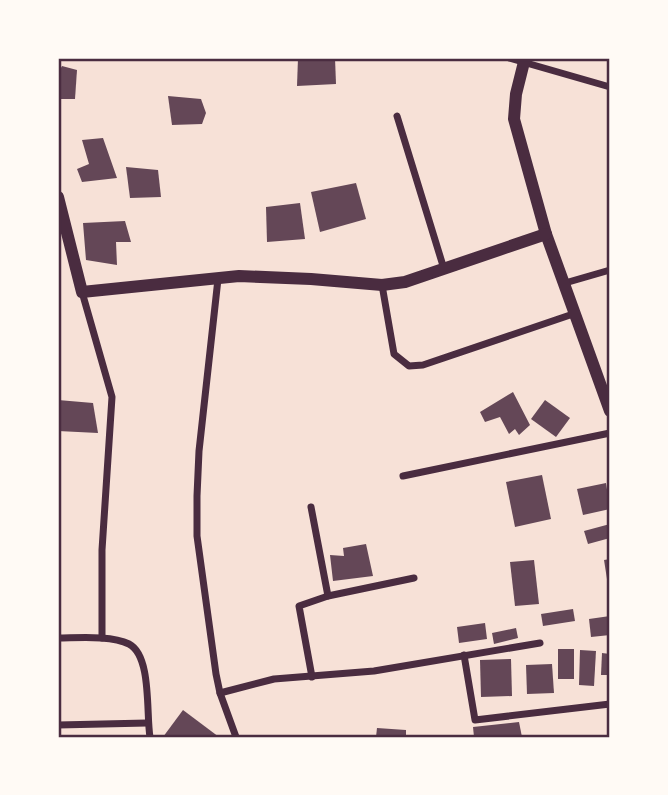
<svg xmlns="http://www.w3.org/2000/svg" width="668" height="795" font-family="Montserrat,sans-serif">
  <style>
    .building { fill: #644757 }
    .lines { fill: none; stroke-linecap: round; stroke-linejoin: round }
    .minor { stroke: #4a2c40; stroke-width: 7 }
    .tertiary { stroke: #4a2c40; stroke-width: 12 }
    .neatline { fill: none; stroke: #4a2c40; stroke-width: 2.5 }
  </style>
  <rect width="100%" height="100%" fill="#f7e1d7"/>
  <g class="building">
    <path d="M298 58H335L336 84 297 86Z"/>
    <path d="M62 66 77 70 75 99H58V73Z"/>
    <path d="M168 96 201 99 206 113 202 124 172 125Z"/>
    <path d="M103 138 117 178 82 182 77 169 89 164 82 140Z"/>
    <path d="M126 167 158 170 161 197 130 198Z"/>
    <path d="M356 183 366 219 320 232 311 192Z"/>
    <path d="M300 203 305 239 267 242 266 207Z"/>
    <path d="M125 221 131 242H116L117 265 86 260 83 223Z"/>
    <path d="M513 392 530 425 519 435 515 429 509 434 500 417 485 422 480 412Z"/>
    <path d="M58 400 93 403 98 433 58 431Z"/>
    <path d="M545 400 570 418 556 437 531 419Z"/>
    <path d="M542 475 551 519 515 527 506 482Z"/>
    <path d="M606 483 610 509 583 515 577 489Z"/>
    <path d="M610 524V538L588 544 584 531Z"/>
    <path d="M366 544 373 576 333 581 330 555 344 556 343 548Z"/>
    <path d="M610 559V578L607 579 604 560Z"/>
    <path d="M534 560 539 604 515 606 510 562Z"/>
    <path d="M573 609 575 621 543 626 541 614Z"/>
    <path d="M610 616V635L591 637 589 619Z"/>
    <path d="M485 623 487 639 459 643 457 627Z"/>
    <path d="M516 628 518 638 494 644 492 633Z"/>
    <rect x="558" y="649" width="16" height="30"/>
    <path d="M580 650 596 651 594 686 579 685Z"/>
    <path d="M602 653 610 654V675H601Z"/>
    <path d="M511 659 512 696 481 697 480 660Z"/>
    <path d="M552 664 554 693 527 694 526 665Z"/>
    <path d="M183 710 219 737H163Z"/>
    <path d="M519 722 522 737H474L473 727Z"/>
    <path d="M377 728 406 730V737H376Z"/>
  </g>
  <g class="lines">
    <g class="minor">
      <path d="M509 58 610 87"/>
      <path d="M397 116 444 269"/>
      <path d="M218 279 199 451 197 496V536L216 674 220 693 236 737"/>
      <path d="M565 283 610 270"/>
      <path d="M382 285 394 354 409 366 423 365 576 313"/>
      <path d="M82 292 112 397 102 550V638"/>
      <path d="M403 476 610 433"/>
      <path d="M311 507 328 596 299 606 312 677"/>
      <path d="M328 596 414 578"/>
      <path d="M58 638C77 638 111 635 129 644 152 656 146 714 150 737"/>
      <path d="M464 655 475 720 610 704"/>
      <path d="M220 693 274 679 374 671 540 643"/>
      <path d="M58 725 147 723"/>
    </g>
    <g class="tertiary">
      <path d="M525 58 516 94 514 119 546 234 610 411"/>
      <path d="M58 197 82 292 239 276 311 279 382 285 405 282 546 234"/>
    </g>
  </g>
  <rect width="668" height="795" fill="none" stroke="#fffaf5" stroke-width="119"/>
  <rect x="60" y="60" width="548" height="676" class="neatline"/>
</svg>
